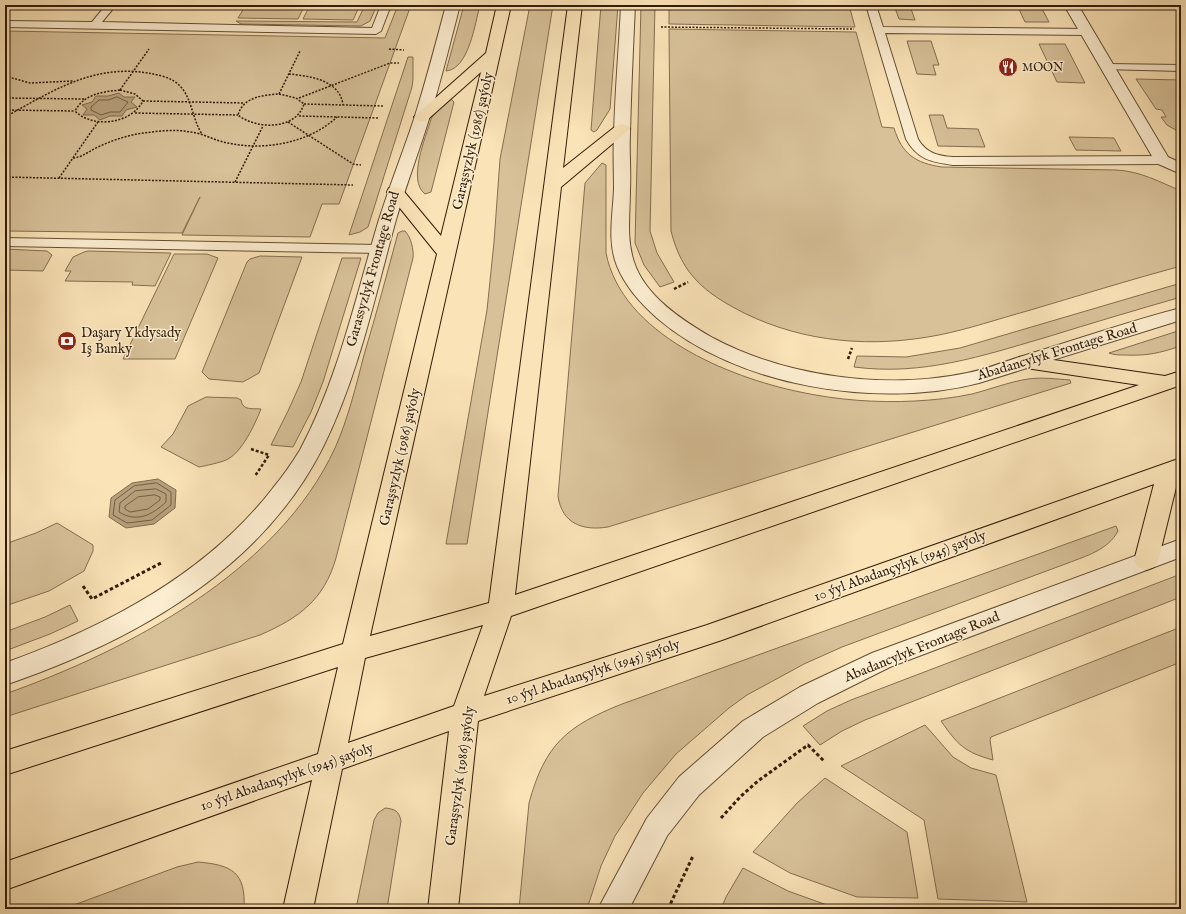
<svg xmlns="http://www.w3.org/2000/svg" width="1186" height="914" font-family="'IM FELL English',serif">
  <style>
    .green { fill: #d8c199; stroke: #846e50 }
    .water { fill: #b69f7b; stroke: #816b4d }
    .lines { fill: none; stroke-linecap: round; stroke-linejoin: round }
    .shore { stroke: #745e41; stroke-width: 1 }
    .service-casing { stroke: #634e33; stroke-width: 2 }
    .minor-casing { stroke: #634e33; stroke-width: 2 }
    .primary-casing { stroke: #311c07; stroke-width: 2 }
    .path-far2 { stroke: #311c07; stroke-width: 1.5; stroke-dasharray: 2 1.5; stroke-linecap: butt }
    .path-far1 { stroke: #311c07; stroke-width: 2.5; stroke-dasharray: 3 2; stroke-linecap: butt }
    .path { stroke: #311c07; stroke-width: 3; stroke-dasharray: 3.5 2.5; stroke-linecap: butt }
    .service { fill: #fcedd0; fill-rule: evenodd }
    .minor { fill: #fcedd0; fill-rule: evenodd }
    .primary { fill: #fae3b7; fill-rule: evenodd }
    .labels { text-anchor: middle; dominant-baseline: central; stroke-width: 3; stroke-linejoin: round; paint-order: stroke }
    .far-poi-label { font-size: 12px; fill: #311c07; stroke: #fcedd0; text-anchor: start }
    .street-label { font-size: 14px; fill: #311c07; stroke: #fcedd0 }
    .poi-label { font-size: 14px; fill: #311c07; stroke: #fcedd0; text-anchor: start }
  </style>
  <rect width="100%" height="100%" fill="#fae3b7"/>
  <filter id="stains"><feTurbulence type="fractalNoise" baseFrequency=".005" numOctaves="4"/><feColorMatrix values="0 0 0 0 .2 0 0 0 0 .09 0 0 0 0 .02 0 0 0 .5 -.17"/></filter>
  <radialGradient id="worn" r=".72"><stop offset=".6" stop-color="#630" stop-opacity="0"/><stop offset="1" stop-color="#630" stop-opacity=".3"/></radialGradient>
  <g class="green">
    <path d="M246 5H305L298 19 238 18Z"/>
    <path d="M310 5H360L353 20 303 19Z"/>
    <path d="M365 5H377L370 21 361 26 241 24 236 21 357 22Z"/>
    <path d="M398 5H411L339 204H322L310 237 182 235 200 197 182 233 5 231V31L385 38Z"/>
    <path d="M464 5H480C475 23 469 69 446 71Z"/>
    <path d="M530 5H553L467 544H446L487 310 494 242 500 159Z"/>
    <path d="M601 5H618L610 109 597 130 594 132 591 130Z"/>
    <path d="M641 5H655L650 231 657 253 674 282 660 287 644 265 635 243Z"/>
    <path d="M669 5H849L855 27 669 24Z"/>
    <path d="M894 5H924V6H910L915 20 899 19Z"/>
    <path d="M1017 5H1040L1049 22H1025Z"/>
    <path d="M669 29 856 32 882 127 894 128C902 154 915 163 942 167L1116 170C1140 171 1160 182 1181 191V266C1129 280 1078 296 1027 311 998 319 969 329 939 335 873 348 805 343 744 313 705 293 682 275 671 231Z"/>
    <path d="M907 41H931L939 65H933L936 75 917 74Z"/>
    <path d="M1039 44H1065L1085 83 1057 82Z"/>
    <path d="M408 57H413V79L412 87 368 227 360 232 349 235Z"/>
    <path d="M1136 79 1181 80V133L1167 125 1161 117H1166L1162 110 1156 109Z"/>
    <path d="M451 99 454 102 431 192 425 194C407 180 426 137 431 119L434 114Z"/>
    <path d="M929 115H943L947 128 978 129 985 147 938 146Z"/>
    <path d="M1069 137 1114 138 1121 151 1076 150Z"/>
    <path d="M602 163 606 165V253C622 334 728 377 800 392 837 400 877 403 915 401 934 400 953 398 972 394 991 389 1009 382 1028 379 1042 377 1056 379 1070 380L1071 383 608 527C583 531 562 524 558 496L585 183Z"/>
    <path d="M402 231H405C411 237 414 250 413 258L336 558C324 600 299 618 260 635L5 717V694C127 651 278 572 335 448 348 419 356 386 364 355 376 315 387 274 398 233Z"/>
    <path d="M5 249 47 251 52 255 43 271 5 270Z"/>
    <path d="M84 252 88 251 171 253 155 286 132 285 133 282 65 281 71 271H65L73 257Z"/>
    <path d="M174 254H207L218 258 175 359H123Z"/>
    <path d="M260 256 302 257 259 373 243 382 209 379 202 372 247 262 250 259Z"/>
    <path d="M342 258H361L323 382 311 412 293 447 271 445 288 411 301 382Z"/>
    <path d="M1181 283V297C1136 310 1092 323 1047 337 982 356 923 376 854 367L857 356 906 357 960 348Z"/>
    <path d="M1181 330V346C1159 353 1148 356 1125 355 1119 355 1114 355 1109 353Z"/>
    <path d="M206 397 237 398 241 400C243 411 252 408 261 409 255 424 242 453 226 460 222 462 205 466 199 467L161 447 173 434 188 406Z"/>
    <path d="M57 523 93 545V551L84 571 49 591 5 606V544L36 533Z"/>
    <path d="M1116 526 1118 531C1108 550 1086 556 1068 563L842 647 804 664 747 695 729 708 676 754 643 793 615 836 601 866 587 909H519L529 803C545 744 567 726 622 704Z"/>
    <path d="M1181 574V597L865 720 842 731 820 745 803 726 827 711 851 700Z"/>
    <path d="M70 605 78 621 50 634 5 651V632L45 617Z"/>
    <path d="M1181 627V662L991 737 990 740 993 760C964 752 958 745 941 721Z"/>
    <path d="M925 725 953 757 971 768 996 775 1027 902 938 899 924 820 841 766Z"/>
    <path d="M825 778 907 832 918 898 857 897 790 873 753 852 797 803Z"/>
    <path d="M385 808C395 809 399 811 401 821L387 909H356L374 820 378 813Z"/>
    <path d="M198 862C232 865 246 872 244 909H63L177 867Z"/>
    <path d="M743 868 788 891 838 909H721L726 897Z"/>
  </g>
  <g class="water">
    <path d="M119 93 124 97H135L131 102 137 107 126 110 122 116H110L100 120 94 115H83L87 109 82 105 92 102 96 96H108Z"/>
    <path d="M158 479 176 490 175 508 154 524 126 528 109 517 111 498 132 483Z"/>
  </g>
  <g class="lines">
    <g class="shore">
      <path d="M117 97 128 102 120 112H110L101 115 91 110V107L99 100H108Z"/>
      <path d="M157 483 171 492V505L152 520 127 523 113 515 115 500 134 486Z"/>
      <path d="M156 489 166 494V502C152 515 137 523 119 512L120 503 135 491Z"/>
      <path d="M155 495 160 497V500L148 509 130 512 125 509V506L138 497Z"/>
    </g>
    <g class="service-casing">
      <g id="service">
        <path d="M106 5H116L102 22 372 28 381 5H391L381 31 376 34 5 27V21L92 22Z"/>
        <path d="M866 5H876L883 27 1087 29 1092 32 1087 35 885 33 918 139C926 153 938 156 953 157L1162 156 1166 157 1168 160 1166 163 1162 164 953 165C931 162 917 159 906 139Z"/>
        <path d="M1107 64 1181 65V71L1103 69 1102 67Z"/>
        <path d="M5 238 380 245 385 246 387 249 385 252 380 253 5 246Z"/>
      </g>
    </g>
    <g class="minor-casing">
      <g id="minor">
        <path d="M446 5H460C450 43 441 81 429 119 418 155 404 190 394 227 374 301 357 379 323 447 261 571 131 642 5 685V663C106 627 207 574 273 488 283 476 292 463 300 450 337 381 355 301 377 226 388 190 402 155 414 119 426 81 436 43 446 5Z"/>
        <path d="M621 5H635C633 48 631 91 630 134 629 152 631 171 630 190 630 214 626 238 634 262 645 296 683 321 713 338 786 377 886 390 967 373 988 369 1008 360 1029 354 1079 339 1130 321 1181 308V320L979 383C878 409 737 387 657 318 641 304 625 286 617 266 607 241 613 215 614 189 614 171 613 153 614 136 615 92 619 48 621 5Z"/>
        <path d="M1064 5H1078L1168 157 1181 163V174L1156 163Z"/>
        <path d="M1181 539V557L890 667 818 703 763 737 699 795 667 836 629 909H598L647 818 679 777 743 721 800 687 872 653Z"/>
      </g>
    </g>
    <g class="primary-casing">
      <path id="primary" d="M497 5H511L370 636 489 603 568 5H582L563 168 616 126 622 124 628 126 630 129 561 187 515 595 1139 385 1026 368 1019 367 1016 362 1019 357 1026 356 1165 376 1181 371V385L511 616 484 696 707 625 1181 458V474L1179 475 1158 561 1154 567 1146 570 1138 567 1134 561 1154 484 722 640 478 721 458 909H428L449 731 342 769 313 909H283L312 780 5 890V862L318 754 338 667 5 775V751L343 644 437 254 387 192 389 188 395 187 401 188 441 236 481 72 427 120 422 122 417 120 414 117 486 53ZM483 625 454 706 348 743 365 658Z"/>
    </g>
    <g class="path-far2">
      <path d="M661 27 854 29"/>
      <path d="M389 49 404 50"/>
      <path d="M289 74C310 76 340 80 343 105"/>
      <path d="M5 76 30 83 73 81"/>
      <path d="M120 90 135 94 143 101C131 124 93 129 75 111 84 94 102 92 120 90Z"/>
      <path d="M120 90 149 49"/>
      <path d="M279 94 296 98 304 104C296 130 257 130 238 115 243 97 263 95 279 94Z"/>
      <path d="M279 94 300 51"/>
      <path d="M5 98 84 99"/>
      <path d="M299 98 390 63H399"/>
      <path d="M143 101 244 103"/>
      <path d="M304 104 383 106"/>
      <path d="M5 110 74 111"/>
      <path d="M135 113 238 115"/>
      <path d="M299 116 378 118"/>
      <path d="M5 117C51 92 92 64 148 73 158 75 171 77 179 85 192 97 192 119 202 134"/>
      <path d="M288 122 353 164 361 165"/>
      <path d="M73 158C83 157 89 151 98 147 113 140 128 135 144 133 159 131 175 129 190 132 203 133 215 141 228 143 265 151 309 143 337 117"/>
      <path d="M5 177 353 185"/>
      <path d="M59 178 98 122"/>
      <path d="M235 182 263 126"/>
    </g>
    <g class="path-far1">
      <path d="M674 289 688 282"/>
      <path d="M848 359 852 348"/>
      <path d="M251 449 269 455 255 476"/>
    </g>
    <g class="path">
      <path d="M83 586 92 599 161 563"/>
      <path d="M721 818 741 796 758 781 808 745 825 762"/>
      <path d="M668 909 693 856"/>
    </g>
    <use href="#service" class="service"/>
    <use href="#minor" class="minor"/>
    <use href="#primary" class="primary"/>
  </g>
  <defs>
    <g id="restaurant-disc" transform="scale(1)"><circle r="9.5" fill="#8f2418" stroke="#fcedd0"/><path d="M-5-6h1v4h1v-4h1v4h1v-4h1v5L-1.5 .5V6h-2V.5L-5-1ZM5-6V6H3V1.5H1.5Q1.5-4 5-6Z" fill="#fff"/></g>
    <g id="bank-disc" transform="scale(1)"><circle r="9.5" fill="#8f2418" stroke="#fcedd0"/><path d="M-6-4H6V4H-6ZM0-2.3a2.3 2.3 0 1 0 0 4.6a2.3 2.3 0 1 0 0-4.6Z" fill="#fff"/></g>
  </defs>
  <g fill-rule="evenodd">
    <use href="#restaurant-disc" x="1008" y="67"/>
    <use href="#bank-disc" x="67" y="341"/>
  </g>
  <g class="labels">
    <g class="far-poi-label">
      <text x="1022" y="67">MOON</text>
    </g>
    <g class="street-label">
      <text transform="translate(473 141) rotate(-77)">Garaşsyzlyk (1986) şaýoly</text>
      <text transform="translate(373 269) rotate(-74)">Garassyzlyk Frontage Road</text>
      <text transform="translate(1057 352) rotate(-17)">Abadancylyk Frontage Road</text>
      <text transform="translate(400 457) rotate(-77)">Garaşsyzlyk (1986) şaýoly</text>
      <text transform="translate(900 566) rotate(-20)">10 ýyl Abadançylyk (1945) şaýoly</text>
      <text transform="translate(922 647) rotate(-22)">Abadancylyk Frontage Road</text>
      <text transform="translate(593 672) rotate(-18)">10 ýyl Abadançylyk (1945) şaýoly</text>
      <text transform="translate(460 776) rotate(-82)">Garaşsyzlyk (1986) şaýoly</text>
      <text transform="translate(287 777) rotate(-19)">10 ýyl Abadançylyk (1945) şaýoly</text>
    </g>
    <g class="poi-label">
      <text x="81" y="333">Daşary Ykdysady<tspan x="81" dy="16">Iş Banky</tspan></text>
    </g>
  </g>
  <rect width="1186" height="914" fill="none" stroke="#fae3b7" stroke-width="20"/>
  <rect x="6" y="6" width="1174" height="902" fill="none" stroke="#311c07" stroke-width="2"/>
  <rect x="10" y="10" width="1166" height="894" fill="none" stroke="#311c07"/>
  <rect width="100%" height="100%" filter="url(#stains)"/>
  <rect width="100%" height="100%" fill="url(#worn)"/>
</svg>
